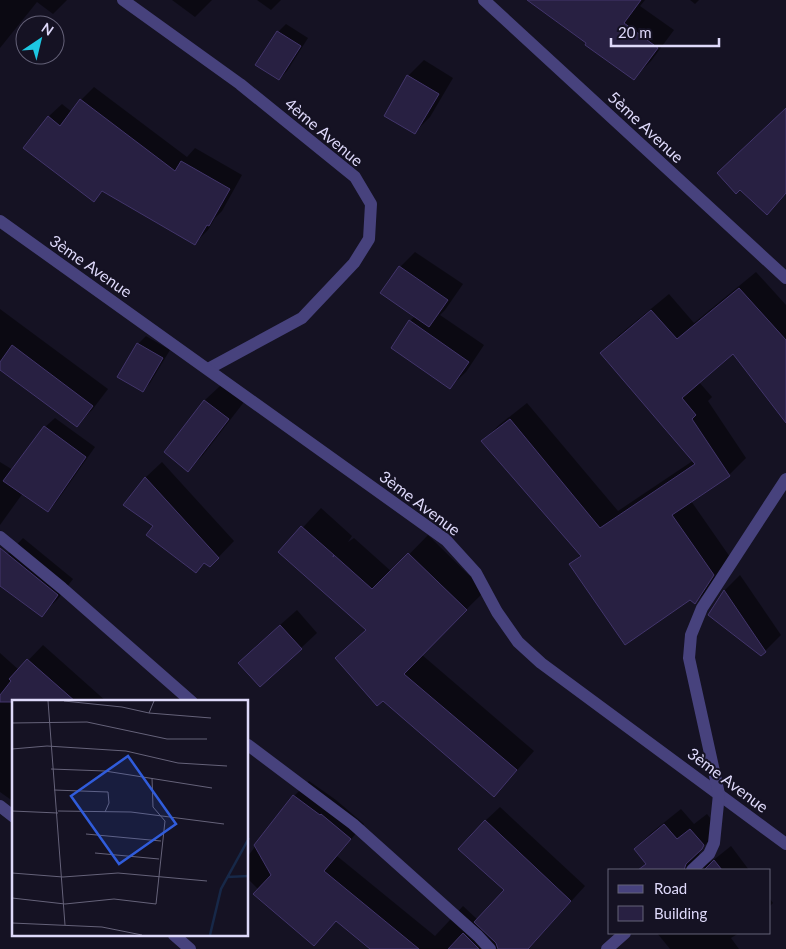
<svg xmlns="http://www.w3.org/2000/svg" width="786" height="949" viewBox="0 0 786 949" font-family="Lato,sans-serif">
<rect width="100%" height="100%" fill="#151223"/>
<!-- shadow -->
<g fill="#0007">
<polygon points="0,0 67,0 53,14 37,2 0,48"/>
<polygon points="172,0 212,0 195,17"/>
<polygon points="257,0 281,0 271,10"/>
<polygon points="529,0 645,0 640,6 674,30 651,61 634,78 588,43"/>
<polygon points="690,0 699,0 695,4"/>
<polygon points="286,24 308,38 287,71 279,79 278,32"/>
<polygon points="424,60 453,78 430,117 415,132 408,76"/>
<polygon points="94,87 187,157 195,148 242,175 222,211 215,218 208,230 195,243 104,190 94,200 48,117 62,104 72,112 81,100"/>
<polygon points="415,252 463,284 445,310 440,315 484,345 466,372 450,387 410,321 415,316 400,267"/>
<polygon points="756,272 786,305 786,419 733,352 699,382 712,397 708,401 746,458 729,475 691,501 730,557 712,586 695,603 690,599 571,565 581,554 482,442 499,425 527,403 618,511 694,460 601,353 618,336 669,294 694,323"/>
<polygon points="0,309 108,389 92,410 76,426 0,369"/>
<polygon points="146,336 170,350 150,383 143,391 138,344"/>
<polygon points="221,385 244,402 203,455 188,471 166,451 205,400"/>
<polygon points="55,418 95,447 57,501 48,511 23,493 0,525 0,462 13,470 45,427"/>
<polygon points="162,462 234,541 210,566 206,562 196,572 154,526 125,505 146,477"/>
<polygon points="321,508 352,536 348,542 354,538 392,572 428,535 485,591 421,654 534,751 512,776 494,795 336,658 367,629 280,552"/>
<polygon points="23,538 73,579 57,600 41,615 0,585 0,565 8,554"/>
<polygon points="740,575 781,635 761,655 710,614 724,591"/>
<polygon points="297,610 317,633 301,648 255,647"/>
<polygon points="43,645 107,702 14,702 14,802 0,792 0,653 19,670"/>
<polygon points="309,781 336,800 364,824 337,856 435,936 463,906 478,920 506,890 485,821 500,807 585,886 528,949 372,949 336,920 259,890 248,879 248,856 294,796"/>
<polygon points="681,809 694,824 707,814 719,829 718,832 700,850 699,855 706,863 711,862 731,846 749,870 653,870 635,849 651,833"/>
<polygon points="770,899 773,903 770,906"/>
<polygon points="657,933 739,933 731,938 739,949 670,949"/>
</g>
<!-- building -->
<g fill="#282042" stroke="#42356b">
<polygon points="527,0 641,0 624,23 658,48 634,80 585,45 586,43"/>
<polygon points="277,31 301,46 279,80 255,65"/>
<polygon points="407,75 439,94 415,134 384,116"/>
<polygon points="80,99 175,171 181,161 230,189 209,226 207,225 195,245 102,191 94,202 23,148 48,116 60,126"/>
<polygon points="786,108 786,193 767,215 740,190 736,194 717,173"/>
<polygon points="399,266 448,300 429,327 380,293"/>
<polygon points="739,288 786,340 786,423 733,354 682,398 696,415 692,419 730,476 672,515 714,575 695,604 690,600 625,645 569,564 581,556 481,441 510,419 600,528 695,464 600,353 651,310 677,339"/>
<polygon points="409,320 469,362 450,389 391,348"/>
<polygon points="137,343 163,358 143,392 117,377"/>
<polygon points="12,345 93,406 77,427 0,370 0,362"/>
<polygon points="204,400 229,419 188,472 164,452"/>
<polygon points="44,426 86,457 48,512 3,481"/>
<polygon points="145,477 219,558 210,567 204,563 196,573 146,535 153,526 123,505"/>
<polygon points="301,526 334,555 333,557 334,555 372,589 408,553 467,610 404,674 517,770 494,797 383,701 377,706 335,658 366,630 278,552"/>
<polygon points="0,548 58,595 42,617 0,586"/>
<polygon points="724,590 766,652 761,656 708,615"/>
<polygon points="280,625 302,649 260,687 238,663"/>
<polygon points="27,659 76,702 0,702 0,695 11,681 9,679"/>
<polygon points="293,795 320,815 321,814 351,839 324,871 419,949 370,949 336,921 314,946 253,894 271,875 254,845"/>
<polygon points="485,820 571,901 528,949 498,949 496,943 474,922 504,890 458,849"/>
<polygon points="664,824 677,839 690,829 704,845 702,849 686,864 684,870 638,870 646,864 634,849"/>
<polygon points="714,860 722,870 704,870"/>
<polygon points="463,933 479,949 448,949"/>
</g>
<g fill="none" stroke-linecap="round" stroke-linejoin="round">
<!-- minor -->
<g stroke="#47427d" stroke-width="12">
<polyline points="123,0 240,84 355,177 371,204 369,239 354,263 302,318 208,369"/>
<polyline points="484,0 786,278"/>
<polyline points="0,221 446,540 476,573 497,612 518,642 541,663 786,844"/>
<polyline points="0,537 62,588 192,702"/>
<polyline points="248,745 353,824 478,936 490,949"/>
<polyline points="0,806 14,817"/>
<polyline points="692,870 709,854 714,843 719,794 689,658 691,635 702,608 786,479"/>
<polyline points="174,935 190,949"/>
<polyline points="607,949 625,933"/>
</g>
</g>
<g text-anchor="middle" stroke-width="4" stroke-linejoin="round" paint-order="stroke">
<!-- street labels -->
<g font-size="16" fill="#ded9fa" stroke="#151223">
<text transform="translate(646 127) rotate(43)" y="6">5ème Avenue</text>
<text transform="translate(324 132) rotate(40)" y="6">4ème Avenue</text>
<text transform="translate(91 266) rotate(35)" y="6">3ème Avenue</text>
<text transform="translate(420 503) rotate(37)" y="6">3ème Avenue</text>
<text transform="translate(728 780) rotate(37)" y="6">3ème Avenue</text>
</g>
</g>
<!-- overview -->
<g transform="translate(12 700)">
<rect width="236" height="236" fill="#151223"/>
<path fill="none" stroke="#172848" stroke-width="2.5" d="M 215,177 L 237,176M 198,235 L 209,189 L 237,138"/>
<path fill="none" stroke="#656279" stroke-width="1" d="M 36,1 L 53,225M 52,1 L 110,7 L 137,13 L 142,1M 137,13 L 199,18M 0,23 L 75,22 L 155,39 L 195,39M 0,49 L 35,46 L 114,51 L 166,63 L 215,66M 39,69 L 93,71 L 200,88M 42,90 L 96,92 L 97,103 L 93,112M 0,111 L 46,113M 46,111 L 119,112 L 212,124M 74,134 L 149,141M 83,153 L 147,159M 0,173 L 51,177 L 106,173 L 195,181M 0,198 L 53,204 L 102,199 L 144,204 L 153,121 L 141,107 L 140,78M 0,223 L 90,227 L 130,235"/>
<path fill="#305cdb" fill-opacity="0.15" stroke="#305cdb" stroke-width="2.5" d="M 116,56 L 164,124 L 107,164 L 59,96 Z"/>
<rect width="236" height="236" fill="none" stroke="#ded9fa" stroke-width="2.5"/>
</g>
<!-- legend -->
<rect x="608" y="869" width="162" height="65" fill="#151223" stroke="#656279"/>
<rect x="618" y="885" width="25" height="8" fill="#47427d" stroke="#656279"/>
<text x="654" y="894" font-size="15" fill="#ded9fa">Road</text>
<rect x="618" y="906" width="25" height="15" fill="#282042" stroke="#656279"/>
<text x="654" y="919" font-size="15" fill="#ded9fa">Building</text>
<!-- north arrow -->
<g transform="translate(40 40) rotate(35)"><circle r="24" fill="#151223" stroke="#656279"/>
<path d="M0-4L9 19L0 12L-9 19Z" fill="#1dc7e2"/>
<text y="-8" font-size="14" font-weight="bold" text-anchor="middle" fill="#ded9fa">N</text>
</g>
<!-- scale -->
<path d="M611 38v8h108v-8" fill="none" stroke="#ded9fa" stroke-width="2.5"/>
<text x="618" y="38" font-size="15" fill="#ded9fa" stroke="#151223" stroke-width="4" paint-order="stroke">20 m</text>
</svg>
